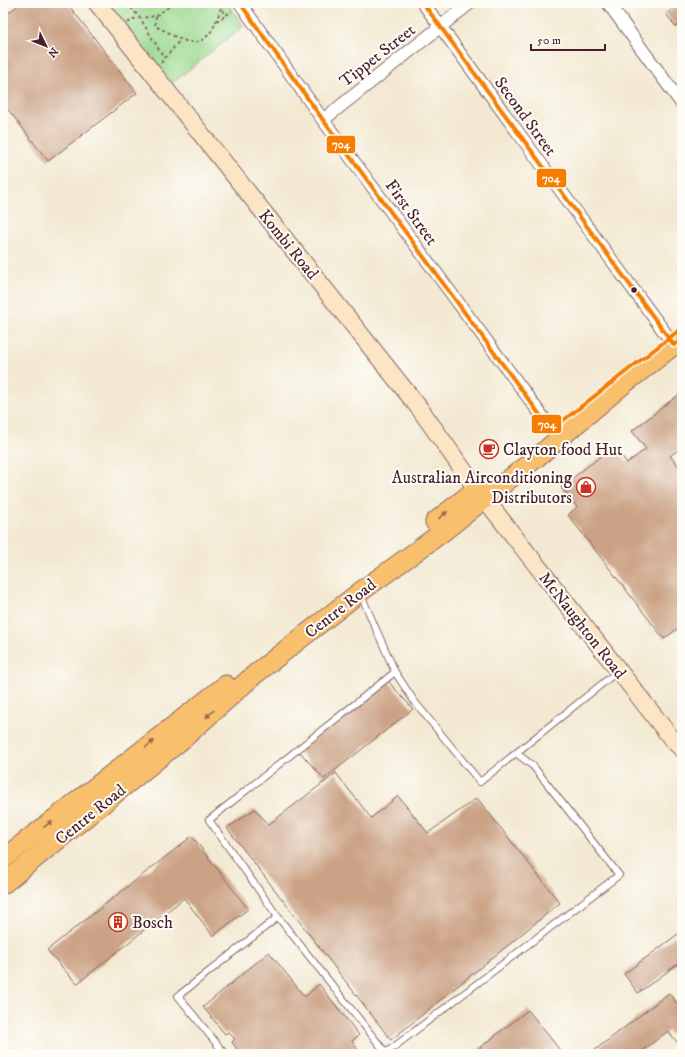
<svg xmlns="http://www.w3.org/2000/svg" width="685" height="1057" viewBox="0 0 685 1057" font-family="'IM FELL DW Pica',serif">
<rect width="100%" height="100%" fill="#fdfcf7"/>
<filter id="ink" filterUnits="userSpaceOnUse"><feTurbulence type="fractalNoise" baseFrequency=".025" numOctaves="2"/><feDisplacementMap in="SourceGraphic" scale="8" xChannelSelector="R" yChannelSelector="G"/><feConvolveMatrix kernelMatrix="1 2 1 2 8 2 1 2 1" color-interpolation-filters="sRGB"/></filter>
<filter id="wash" filterUnits="userSpaceOnUse"><feTurbulence type="fractalNoise" baseFrequency=".012" numOctaves="4" result="noise"/><feDisplacementMap in="SourceGraphic" scale="16" xChannelSelector="R" yChannelSelector="G"/><feGaussianBlur stdDeviation="0.9" result="paint"/><feColorMatrix in="noise" values="0 0 0 0 0 0 0 0 0 0 0 0 0 0 0 0 0 1.4 0 .05"/><feComposite in="paint" operator="in"/></filter>
<g filter="url(#wash)">
<rect width="100%" height="100%" fill="#f3e9d2"/>
<!-- green -->
<polygon fill="#9ad98e" stroke="#727c5c" points="108,3 227,3 244,26 172,83"/>
<g id="blocks">
<!-- building -->
<g fill="#cba285">
<polygon points="21,3 67,3 137,93 48,161 3,103 3,17"/>
<polygon points="682,3 682,22 676,27 666,14"/>
<polygon points="682,392 682,447 670,456 682,470 682,625 664,639 568,515 577,507 561,487 614,446 627,463 646,449 632,431"/>
<polygon points="387,680 413,709 324,779 298,750"/>
<polygon points="336,773 371,818 398,796 428,833 477,798 560,903 391,1040 227,828 255,809 268,825"/>
<polygon points="192,836 248,909 213,936 184,898 77,984 47,950"/>
<polygon points="682,931 682,961 638,993 624,974"/>
<polygon points="269,952 305,997 319,984 359,1035 352,1041 358,1050 352,1054 240,1054 232,1042 235,1039 228,1032 225,1034 203,1007"/>
<polygon points="669,993 682,1010 682,1048 668,1031 638,1054 590,1054"/>
<polygon points="528,1010 563,1054 472,1054"/>
</g>
</g>
</g>
<g filter="url(#ink)">
<use href="#blocks" fill-opacity="0" stroke="#856665" stroke-width="1"/>
<g fill="none" stroke-linecap="round" stroke-linejoin="round">
<!-- service casing -->
<g stroke="#856665" stroke-width="8">
<g id="service">
<polyline points="361,595 395,672 414,701 480,782 618,671"/>
<polyline points="395,672 209,820 278,917 386,1053 619,875 533,766 516,753"/>
<polyline points="225,1054 178,996 278,917"/>
</g>
</g>
<!-- minor casing -->
<g stroke="#856665" stroke-width="14">
<g id="minor">
<polyline points="240,3 323,120 559,439"/>
<polyline points="423,3 674,345"/>
<polyline points="608,3 682,104"/>
<polyline points="323,120 470,3"/>
</g>
</g>
<!-- secondary casing -->
<g stroke="#856665" stroke-width="19">
<polyline id="secondary" points="97,3 420,409 471,481 672,739 682,749"/>
</g>
<!-- primary casing -->
<g stroke="#856665" stroke-width="21">
<g id="primary">
<polyline points="435,522 479,487"/>
<polyline points="3,859 226,685"/>
<polyline points="3,884 185,737 254,675 360,592 440,534 541,454 620,387 682,339"/>
</g>
</g>
<!-- path -->
<g stroke="#856665" stroke-width="2" stroke-dasharray="3 3" stroke-linecap="butt">
<polyline points="127,3 140,18 160,51 166,57"/>
<polyline points="222,4 225,16"/>
<path d="M 156,16 L 155,26 C 160,29 165,30 169,33 C 202,54 213,36 222,4"/>
<polyline points="216,20 219,20 232,11"/>
<polyline points="128,23 133,19 156,16 174,3"/>
<polyline points="161,63 180,40"/>
</g>
<!-- service -->
<use href="#service" stroke="#fff" stroke-width="6"/>
<!-- minor -->
<use href="#minor" stroke="#fff" stroke-width="12"/>
<!-- secondary -->
<use href="#secondary" stroke="#fce5c4" stroke-width="17"/>
<!-- primary -->
<use href="#primary" stroke="#f8bf6c" stroke-width="19"/>
<!-- bus-1 casing -->
<g stroke="#fdfcf7" stroke-width="7">
<g id="bus-1">
<polyline points="240,3 323,120 551,430 682,328"/>
<polyline points="423,3 674,345 682,339"/>
</g>
</g>
<!-- bus-1 -->
<use href="#bus-1" stroke="#f67d02" stroke-width="4"/>
</g>
<!-- one-way arrows -->
<defs><path id="oneway-solid" d="M-6-.8H1V-3.2L6.5 0L1 3.2V.8H-6Z"/></defs>
<g fill="#986748">
<use href="#oneway-solid" transform="translate(443 515) rotate(-39)"/>
<use href="#oneway-solid" transform="translate(210 714) rotate(138)"/>
<use href="#oneway-solid" transform="translate(150 744) rotate(-38)"/>
<use href="#oneway-solid" transform="translate(48 824) rotate(-38)"/>
</g>
</g>
<!-- icons -->
<defs>
<g id="cafe-ring" transform="scale(1)"><circle r="9.5" fill="#fdfcf7" stroke="#c8321e" stroke-width="1.5"/><path d="M-5.5-4.5H6V0H3Q3 3.5 0 3.5H-2.5Q-5.5 3.5-5.5 0ZM3-3.2v2h1.7v-2ZM-6 4.5H4V6H-6Z" fill="#c8321e"/></g>
<g id="shop-ring" transform="scale(1)"><circle r="9.5" fill="#fdfcf7" stroke="#c8321e" stroke-width="1.5"/><path d="M-5-2.5h2.3a2.7 3.5 0 0 1 5.4 0H5L5.5 6h-11ZM-1.5-2.5h3a1.5 2.3 0 0 0-3 0Z" fill="#c8321e"/></g>
<g id="building-ring" transform="scale(1)"><circle r="9.5" fill="#fdfcf7" stroke="#c8321e" stroke-width="1.5"/><path d="M-4-6H4V6H1V3H-1V6H-4ZM-2.5-4.3h1.7v1.8h-1.7ZM.8-4.3h1.7v1.8H.8ZM-2.5-1h1.7V.8h-1.7ZM.8-1h1.7V.8H.8Z" fill="#c8321e"/></g>
</defs>
<g fill-rule="evenodd">
<use href="#cafe-ring" x="489" y="449"/>
<use href="#shop-ring" x="586" y="487"/>
<use href="#building-ring" x="118" y="922"/>
</g>
<!-- markers -->
<circle fill="#4a1f2b" stroke="#fdfcf7" stroke-width="1.5" cx="634" cy="290" r="3.5"/>
<g text-anchor="middle" stroke-width="4" stroke-linejoin="round" paint-order="stroke">
<!-- street labels -->
<g font-size="17" fill="#4a1f2b" stroke="#fdfcf7">
<text transform="translate(377 55) rotate(-38)" y="6">Tippet Street</text>
<text transform="translate(526 116) rotate(54)" y="6">Second Street</text>
<text transform="translate(412 212) rotate(54)" y="6">First Street</text>
<text transform="translate(289 244) rotate(51)" y="6">Kombi Road</text>
<text transform="translate(340 608) rotate(-38)" y="6">Centre Road</text>
<text transform="translate(583 625) rotate(52)" y="6">McNaughton Road</text>
<text transform="translate(90 814) rotate(-39)" y="6">Centre Road</text>
</g>
<!-- poi labels -->
<g font-size="17" fill="#4a1f2b" stroke="#fdfcf7" text-anchor="start">
<text x="503" y="455">Clayton food Hut</text>
<text x="572" y="483" text-anchor="end">Australian Airconditioning<tspan x="572" dy="20">Distributors</tspan></text>
<text x="132" y="928">Bosch</text>
</g>
</g>
<g stroke="#fdfcf7" stroke-width="1.5">
<rect x="326" y="135" width="30" height="19" rx="4" fill="#f67d02"/>
<rect x="536" y="168" width="31" height="20" rx="4" fill="#f67d02"/>
<rect x="531" y="414" width="31" height="20" rx="4" fill="#f67d02"/>
</g>
<g font-size="11" text-anchor="middle" font-weight="bold" fill="#fff">
<text x="341" y="148">704</text>
<text x="551" y="182">704</text>
<text x="547" y="428">704</text>
</g>
<!-- margin -->
<rect width="685" height="1057" fill="none" stroke="#fdfcf7" stroke-width="16"/>
<!-- north arrow -->
<g transform="translate(46 46) rotate(133)" stroke="#fdfcf7" stroke-width="3" paint-order="stroke">
<path d="M0-3L7 15L0 10L-7 15Z" fill="#4a1f2b"/>
<text y="-6" font-size="11" font-weight="bold" text-anchor="middle" fill="#4a1f2b">N</text>
</g>
<!-- scale -->
<path d="M531 44v6h74v-6" fill="none" stroke="#4a1f2b" stroke-width="2"/>
<text x="537" y="44" font-size="12" fill="#4a1f2b" stroke="#fdfcf7" stroke-width="3" paint-order="stroke">50 m</text>
</svg>
